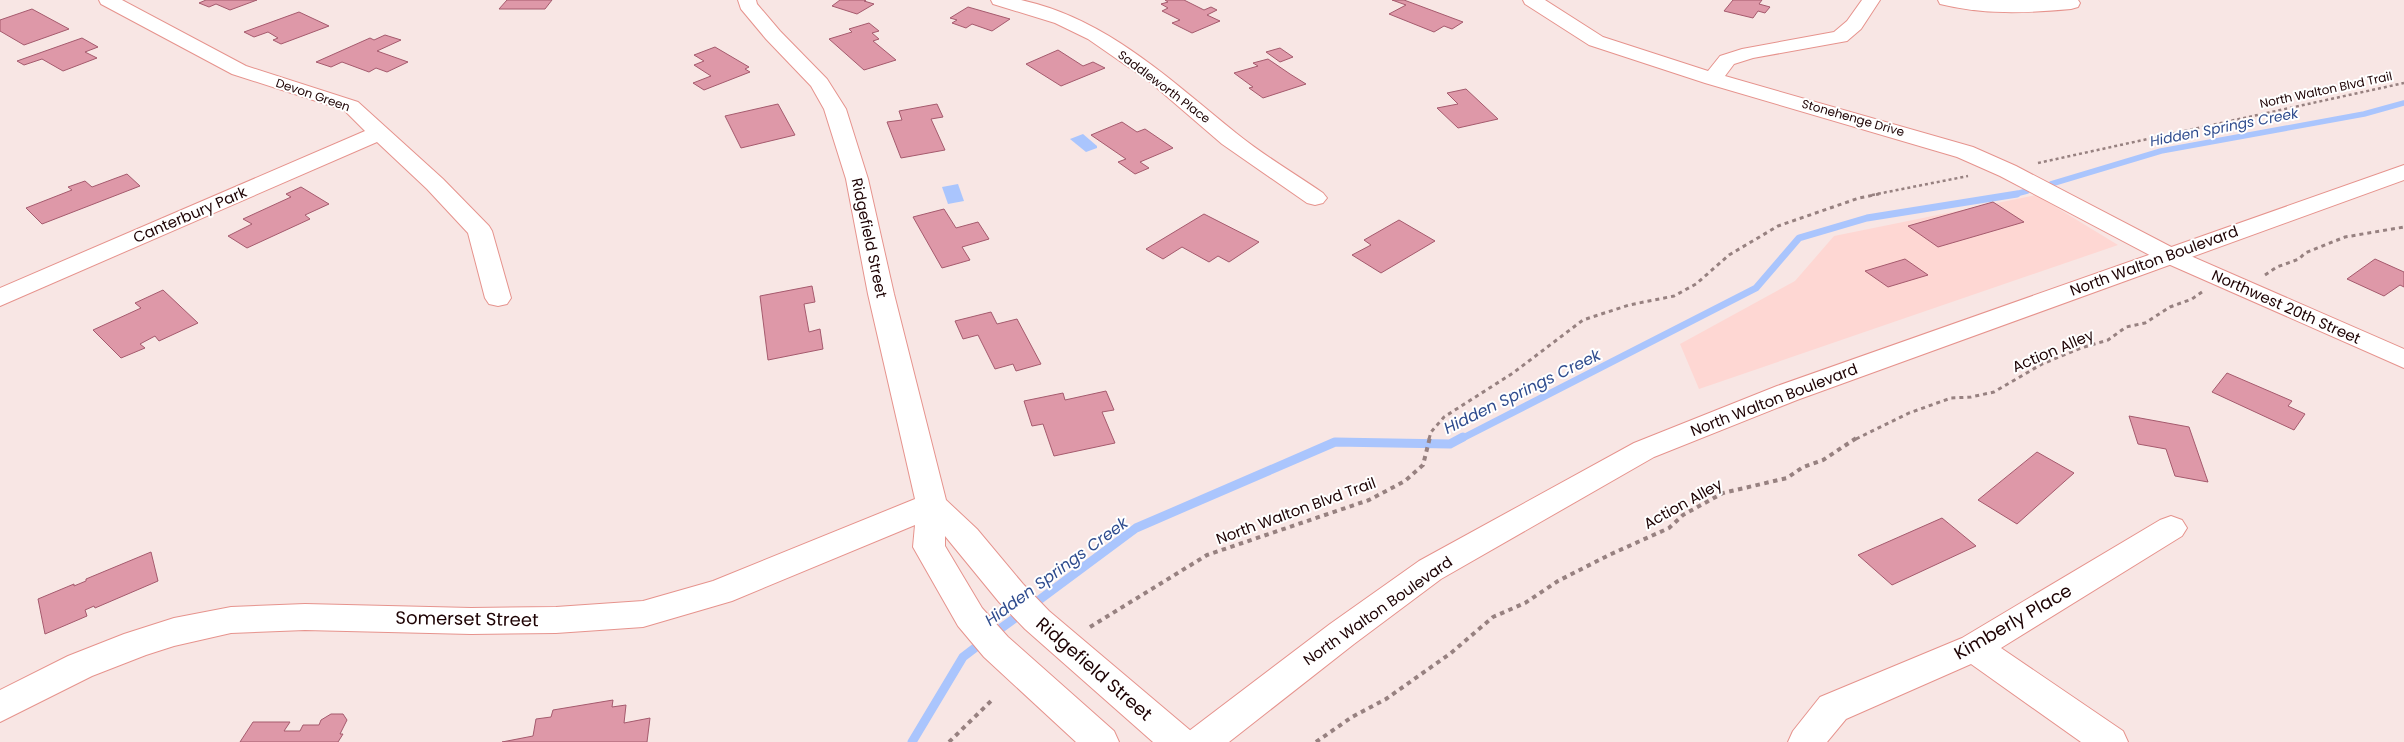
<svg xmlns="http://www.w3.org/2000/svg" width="2404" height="742" viewBox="0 0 2404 742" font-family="Poppins,sans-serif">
<rect width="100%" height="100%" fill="#f8e6e4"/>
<!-- built -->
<polygon fill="#fed7d3" points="2036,195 2118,245 1699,389 1680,344 1795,281 1834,236"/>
<!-- water -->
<g fill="#aac5fd">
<polygon points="1083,134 1097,146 1097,148 1086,152 1070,139"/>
<polygon points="958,184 964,201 948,204 942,187"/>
</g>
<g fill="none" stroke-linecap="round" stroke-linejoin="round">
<!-- stream-far2 -->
<g stroke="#aac5fd" stroke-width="5.5">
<polyline points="2051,184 2161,151 2364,114 2404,103"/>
<polyline points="2012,195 2027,191"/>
</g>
<!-- stream-far1 -->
<polyline stroke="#aac5fd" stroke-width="7" points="1461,439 1756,288 1799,238 1867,218 2017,194"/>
<!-- stream -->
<g stroke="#aac5fd" stroke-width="9">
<polyline points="1031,606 1136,528 1335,442 1450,444 1463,437"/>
<polyline points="993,634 1022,613"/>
<polyline points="912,742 963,657 984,641"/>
</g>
</g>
<!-- building -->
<g fill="#de98a8" stroke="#a55a6d">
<polygon points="206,0 257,0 230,10 216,4 209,7 199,3"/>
<polygon points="507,0 552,0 545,9 499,9"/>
<polygon points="840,0 866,0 864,1 874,4 857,14 832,6"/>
<polygon points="1165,0 1184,0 1204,10 1211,7 1217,10 1207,15 1220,21 1192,33 1172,23 1180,20 1162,11 1168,8 1161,4 1168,2"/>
<polygon points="1392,0 1404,0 1463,22 1452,29 1444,26 1434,32 1389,14 1406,5"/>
<polygon points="1733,0 1762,0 1759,4 1770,7 1765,13 1758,11 1753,18 1724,11"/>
<polygon points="968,7 1010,19 992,31 972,24 966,28 952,23 957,20 950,18"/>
<polygon points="32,9 69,29 24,45 0,31 0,20"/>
<polygon points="299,12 329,26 281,44 273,40 278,38 268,32 254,37 244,32"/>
<polygon points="869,23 879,31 872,33 879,39 873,41 896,60 864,70 829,39 852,32 849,29"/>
<polygon points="385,35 401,40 377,51 408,62 387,72 376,68 369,72 342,62 331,67 316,62 370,38 374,40"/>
<polygon points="82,38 98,47 85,52 97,58 63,71 42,59 24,65 17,61"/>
<polygon points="715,47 749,67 745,69 750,72 704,90 693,83 711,76 694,65 704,61 694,55"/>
<polygon points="1280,48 1293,57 1280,62 1266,52"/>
<polygon points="1058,50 1083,66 1093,62 1105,68 1061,86 1026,64"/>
<polygon points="1268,59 1290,74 1306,84 1263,98 1249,88 1253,87 1234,73 1258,66 1253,63"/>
<polygon points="1466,89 1498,119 1458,128 1437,108 1458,104 1447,93"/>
<polygon points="778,104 795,135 741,148 725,116"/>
<polygon points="937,104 943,117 931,119 945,150 901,158 887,122 902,120 899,111"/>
<polygon points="1122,122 1137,132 1145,129 1173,148 1140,162 1149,168 1135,174 1118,162 1126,159 1091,135"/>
<polygon points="127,174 140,186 42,224 26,208 72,190 68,187 85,181 92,187"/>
<polygon points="301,187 329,204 305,215 310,219 247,248 228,236 252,224 243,219 291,197 286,194"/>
<polygon points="1993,202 2024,222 1938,247 1908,226"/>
<polygon points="944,209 956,228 978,222 989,239 962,247 970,260 942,268 913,217"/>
<polygon points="1204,214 1259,242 1229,262 1218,256 1209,262 1182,247 1163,259 1146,249"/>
<polygon points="1399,220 1435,241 1381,273 1352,255 1371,245 1364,240"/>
<polygon points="1905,259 1928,275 1888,287 1865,271"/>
<polygon points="2375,259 2404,272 2404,287 2400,285 2384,296 2347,279"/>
<polygon points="812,286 815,302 804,304 809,332 820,329 823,349 768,360 760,296"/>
<polygon points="163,290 198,323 159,341 155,336 140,344 145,348 121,358 93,330 141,308 135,303"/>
<polygon points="991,312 997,324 1017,319 1041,364 1016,371 1013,364 995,369 978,335 963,339 955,321"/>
<polygon points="2227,373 2292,401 2288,406 2305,414 2294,430 2212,392"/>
<polygon points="1106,391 1114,410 1102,412 1115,443 1054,456 1043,424 1032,426 1024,401 1063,393 1065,400"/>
<polygon points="2129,416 2189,427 2208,482 2175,476 2166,449 2138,444"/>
<polygon points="2037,452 2074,473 2017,524 1978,500"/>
<polygon points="1942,518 1976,546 1892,585 1858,555"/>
<polygon points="151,552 158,581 95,608 94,606 85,610 87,616 45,634 38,599 74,584 74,586 86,581 86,579"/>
<polygon points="613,700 612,707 626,705 624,723 650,718 647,742 502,742 533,736 536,719 551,717 553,710"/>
<polygon points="331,714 343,714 347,720 340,734 343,734 338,742 240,742 253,722 290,722 284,731 300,731 303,725 319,725 321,720"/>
</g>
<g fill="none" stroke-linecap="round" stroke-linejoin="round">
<!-- minor casing -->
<g stroke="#e6938d" stroke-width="2">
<g id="minor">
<polygon points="99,0 122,0 246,66 358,102 443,179 489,226 492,231 511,298 507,304 498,306 489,304 485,298 468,233 427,189 377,142 0,306 0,288 365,131 344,110 232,74 101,4"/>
<polygon points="738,0 756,0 757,4 780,31 827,79 846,109 868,179 894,294 946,500 977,529 1023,584 1049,611 1191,731 1196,742 1153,742 1025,629 999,602 945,536 945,546 982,608 1008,637 1114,731 1119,742 1076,742 984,657 958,626 913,547 915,525 732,601 643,627 556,633 471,634 305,630 231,633 174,646 146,655 92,676 0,722 0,690 68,656 124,634 174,618 231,607 305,604 471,608 556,607 643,601 713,581 915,499 868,294 846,179 824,109 811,86 766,39 741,9"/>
<path d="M 991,0 C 1000,0 1012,0 1021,0 C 1106,18 1170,80 1236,133 C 1263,155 1294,173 1323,193 L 1327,198 L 1323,203 L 1315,205 L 1307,203 L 1222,144 L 1150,82 L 1088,39 L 1055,23 L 993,4 Z"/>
<polygon points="1523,0 1545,0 1603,37 1708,71 1720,56 1742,49 1834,32 1847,21 1862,0 1880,0 1861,29 1847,41 1753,58 1734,64 1725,76 1973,147 2016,166 2177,250 2404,349 2404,368 2159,260 2000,176 1957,157 1705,83 1589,45 1525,4"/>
<path d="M 1938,0 L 2078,0 L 2080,3 L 2078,7 L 2071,9 C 2027,13 1984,15 1940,4 Z"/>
<polygon points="2171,516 2182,520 2187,528 2182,536 2001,648 2123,731 2128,742 2081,742 1971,664 1846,719 1827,742 1788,742 1793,731 1820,697 1962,638 2160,520"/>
</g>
</g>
<!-- major casing -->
<g stroke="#e6938d" stroke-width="2">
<polygon id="major" points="2404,165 2404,180 1797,400 1654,457 1441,579 1354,644 1229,742 1184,742 1189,731 1330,624 1419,561 1634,443 1777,386"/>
</g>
<!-- path-far2 -->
<g stroke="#978180" stroke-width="2.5" stroke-dasharray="3 3" stroke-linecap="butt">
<polyline points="2038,163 2404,83"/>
<polyline points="1872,195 1968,176"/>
</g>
<!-- path-far1 -->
<g stroke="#978180" stroke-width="3" stroke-dasharray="4 4" stroke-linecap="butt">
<polyline points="2265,275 2277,267 2299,259 2305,253 2345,237 2404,227"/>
<polyline points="1429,439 1431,432 1444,417 1513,373 1583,320 1629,305 1674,296 1696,284 1729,255 1778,226 1859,198 1879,194"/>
<polyline points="1856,439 1909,413 1951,398 1971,397 1994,392 2042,364 2081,348 2108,340 2126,327 2145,323 2170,307 2192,299 2202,292"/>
</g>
<!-- path -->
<g stroke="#978180" stroke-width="4" stroke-dasharray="4.5 4.5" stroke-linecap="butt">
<polyline points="1090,627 1207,555 1369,500 1405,481 1423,465 1430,437"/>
<polyline points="949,742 991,701"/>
<polyline points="1316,742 1352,717 1386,699 1451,653 1493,617 1525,603 1558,581 1609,555 1669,528 1683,515 1723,493 1787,478 1803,467 1823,460 1858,437"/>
</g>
<!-- minor -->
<use href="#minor" fill="#fff" fill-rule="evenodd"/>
<!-- major -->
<use href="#major" fill="#fff" fill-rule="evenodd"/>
</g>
<g text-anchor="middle" stroke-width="4" stroke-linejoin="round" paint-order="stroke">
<!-- far-street labels -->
<g font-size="12" fill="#1d0203" stroke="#fff">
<text transform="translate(1164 87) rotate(37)" y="4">Saddleworth Place</text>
<text transform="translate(2326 90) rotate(-12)" y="4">North Walton Blvd Trail</text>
<text transform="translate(313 95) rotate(19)" y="4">Devon Green</text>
<text transform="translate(1853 118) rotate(16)" y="4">Stonehenge Drive</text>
</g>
<!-- far-water labels -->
<g font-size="14" font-style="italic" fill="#2f4c8e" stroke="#fff">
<text transform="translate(2224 127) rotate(-11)" y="5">Hidden Springs Creek</text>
</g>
<!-- street labels -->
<g font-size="15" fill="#1d0203" stroke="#fff">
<text transform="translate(190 215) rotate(-23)" y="5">Canterbury Park</text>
<text transform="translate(869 238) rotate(78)" y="5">Ridgefield Street</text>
<text transform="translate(2154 261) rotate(-20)" y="5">North Walton Boulevard</text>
<text transform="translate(2286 307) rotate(24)" y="5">Northwest 20th Street</text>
<text transform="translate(2053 351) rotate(-23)" y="5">Action Alley</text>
<text transform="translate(1774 400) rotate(-21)" y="5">North Walton Boulevard</text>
<text transform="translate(1683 504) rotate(-29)" y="5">Action Alley</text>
<text transform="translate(1296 511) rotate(-20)" y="5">North Walton Blvd Trail</text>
<text transform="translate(1378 611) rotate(-35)" y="5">North Walton Boulevard</text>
</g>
<!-- water labels -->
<g font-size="16" font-style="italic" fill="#2f4c8e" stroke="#fff">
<text transform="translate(1522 391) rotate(-26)" y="6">Hidden Springs Creek</text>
<text transform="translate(1056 571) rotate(-36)" y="6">Hidden Springs Creek</text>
</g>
<!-- near-street labels -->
<g font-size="18" fill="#1d0203" stroke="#fff">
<text transform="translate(467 619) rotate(1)" y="6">Somerset Street</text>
<text transform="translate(2013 622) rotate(-30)" y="6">Kimberly Place</text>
<text transform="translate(1094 669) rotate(41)" y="6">Ridgefield Street</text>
</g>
</g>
</svg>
